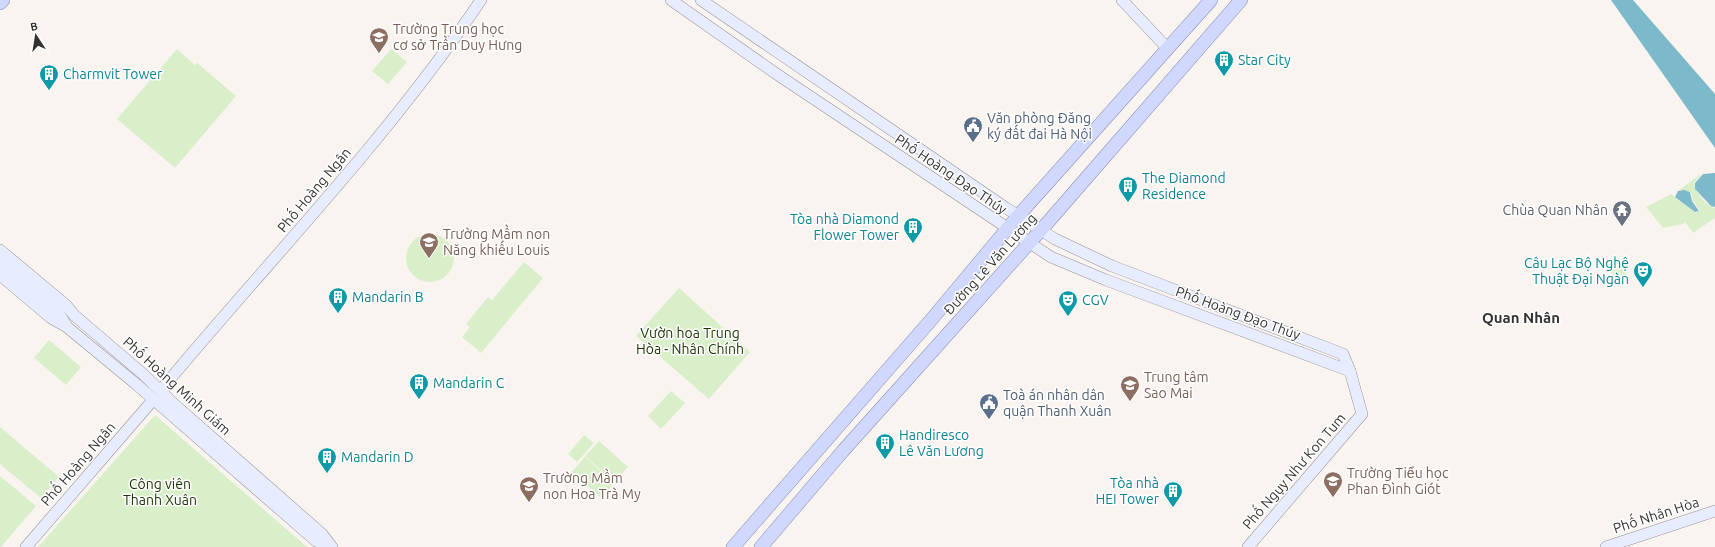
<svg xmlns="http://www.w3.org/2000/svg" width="1715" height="547" viewBox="0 0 1715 547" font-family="Ubuntu,sans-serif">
<rect width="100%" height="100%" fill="#faf4f1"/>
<!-- green -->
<g fill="#d9efca">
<polygon points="177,49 195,65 197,63 236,96 175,168 117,119"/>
<polygon points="391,49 407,62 388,84 372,71"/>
<path d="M 1702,173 L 1694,183 C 1695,192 1706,205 1715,208 L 1715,218 L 1693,233 L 1685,222 L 1683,224 L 1663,228 L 1646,207 L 1671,194 L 1696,213 L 1691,217 L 1700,210 L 1693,201 L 1691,192 L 1679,190 Z"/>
<circle cx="430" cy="258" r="24"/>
<polygon points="1613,258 1631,279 1620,285 1604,263"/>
<polygon points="524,262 543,278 481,353 462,337 470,327 466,324 488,297 492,300"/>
<polygon points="679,288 750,352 709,399 636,336"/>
<polygon points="49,340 81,367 66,385 34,358"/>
<polygon points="671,391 685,403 661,429 648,416"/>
<polygon points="155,415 307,547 38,547"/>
<polygon points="0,427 59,477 41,498 0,464"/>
<polygon points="584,435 594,443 577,462 568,454"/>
<polygon points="599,441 628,467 614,482 585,456"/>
<polygon points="585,457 614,483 601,498 572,472"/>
<polygon points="0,476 36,506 1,547 0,547"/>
</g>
<!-- water -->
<g fill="#7cb9ca">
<polygon points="1611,0 1633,0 1715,94 1715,148"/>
<polygon points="1715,173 1715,207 1711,206 1695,189 1695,183 1703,174"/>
<polygon points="1684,190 1690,192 1692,201 1699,211 1695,212 1675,197 1678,191"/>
</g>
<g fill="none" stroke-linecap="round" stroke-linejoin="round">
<!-- secondary casing -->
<g stroke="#97928f" stroke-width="12">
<g id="secondary">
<polyline points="671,0 778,75 1051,257 1106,280 1350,371"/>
<polyline points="701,0 1006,208 1055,239 1112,266 1343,354 1350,371 1362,414 1248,547"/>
<polyline points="1122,0 1168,49"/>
<polyline points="0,250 66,305 74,315 143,374 175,405 322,534 332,547"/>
<polyline points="0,262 58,312 66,325"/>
<polyline points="0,275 51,318 67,327 136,384 316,541 330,547"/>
<path d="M 161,390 C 268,261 387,140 481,0"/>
<polyline points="26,547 153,400"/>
<polyline points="1606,547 1715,511"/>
</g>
</g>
<!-- primary casing -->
<g stroke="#868db6" stroke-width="14">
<g id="primary">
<polyline points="0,3 3,0"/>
<polyline points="733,547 931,320 1018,216 1211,0"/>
<polyline points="761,547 842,452 1049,221 1241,0"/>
</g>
</g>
<!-- secondary -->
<use href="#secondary" stroke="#e8ecff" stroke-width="11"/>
<!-- primary -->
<use href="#primary" stroke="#d1d8fe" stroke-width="13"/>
</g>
<!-- icons -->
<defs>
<g id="school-pin" transform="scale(1)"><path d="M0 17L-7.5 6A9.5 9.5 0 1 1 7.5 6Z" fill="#8d6e63" stroke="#fff"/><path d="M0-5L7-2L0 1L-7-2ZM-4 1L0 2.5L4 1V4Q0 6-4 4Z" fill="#fff"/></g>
<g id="building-pin" transform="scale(1)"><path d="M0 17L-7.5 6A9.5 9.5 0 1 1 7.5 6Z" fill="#0f9aa8" stroke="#fff"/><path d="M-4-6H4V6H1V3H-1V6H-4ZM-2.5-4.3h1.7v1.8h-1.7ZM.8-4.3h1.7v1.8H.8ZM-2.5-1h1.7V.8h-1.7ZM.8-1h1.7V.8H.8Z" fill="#fff"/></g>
<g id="civic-pin" transform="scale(1)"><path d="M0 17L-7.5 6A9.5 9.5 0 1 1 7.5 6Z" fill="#5c6f8a" stroke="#fff"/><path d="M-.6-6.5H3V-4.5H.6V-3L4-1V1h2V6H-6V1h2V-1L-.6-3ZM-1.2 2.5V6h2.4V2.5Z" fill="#fff"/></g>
<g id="temple-pin" transform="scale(1)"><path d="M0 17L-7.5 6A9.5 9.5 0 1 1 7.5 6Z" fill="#6b7280" stroke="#fff"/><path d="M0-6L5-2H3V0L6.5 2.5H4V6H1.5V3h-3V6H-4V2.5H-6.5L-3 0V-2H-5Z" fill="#fff"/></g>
<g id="theatre-pin" transform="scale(1)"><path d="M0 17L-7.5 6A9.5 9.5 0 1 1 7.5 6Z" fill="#0f9aa8" stroke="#fff"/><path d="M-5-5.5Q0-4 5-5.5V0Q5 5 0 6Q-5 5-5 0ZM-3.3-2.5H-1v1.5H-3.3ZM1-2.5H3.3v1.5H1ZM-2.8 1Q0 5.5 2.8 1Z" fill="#fff"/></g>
</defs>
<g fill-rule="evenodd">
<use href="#school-pin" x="379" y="37"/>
<use href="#building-pin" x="1224" y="60"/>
<use href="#building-pin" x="49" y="74"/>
<use href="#civic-pin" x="973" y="126"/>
<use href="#building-pin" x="1128" y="186"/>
<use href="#temple-pin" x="1622" y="210"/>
<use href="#building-pin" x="913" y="227"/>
<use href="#school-pin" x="429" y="242"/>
<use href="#theatre-pin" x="1643" y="271"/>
<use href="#building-pin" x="338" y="297"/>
<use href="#theatre-pin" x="1068" y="300"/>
<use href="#building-pin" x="419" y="383"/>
<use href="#school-pin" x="1130" y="385"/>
<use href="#civic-pin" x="989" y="403"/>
<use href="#building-pin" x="885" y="443"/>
<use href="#building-pin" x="327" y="457"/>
<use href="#school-pin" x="1333" y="481"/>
<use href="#school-pin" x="529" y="486"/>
<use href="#building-pin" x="1173" y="491"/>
</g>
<g text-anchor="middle" stroke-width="3" stroke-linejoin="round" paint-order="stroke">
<!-- education labels -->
<g font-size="14" fill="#785e54" stroke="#fff" text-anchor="start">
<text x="393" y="34">Trường Trung học<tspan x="393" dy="16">cơ sở Trần Duy Hưng</tspan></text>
<text x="443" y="239">Trường Mầm non<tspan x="443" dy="16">Năng khiếu Louis</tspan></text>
<text x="1144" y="382">Trung tâm<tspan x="1144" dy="16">Sao Mai</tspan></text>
<text x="1347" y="478">Trường Tiểu học<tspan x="1347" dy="16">Phan Đình Giót</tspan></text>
<text x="543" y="483">Trường Mầm<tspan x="543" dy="16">non Hoa Trà My</tspan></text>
</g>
<!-- culture labels -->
<g font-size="14" fill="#0d838f" stroke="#fff" text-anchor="start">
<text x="1238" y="65">Star City</text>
<text x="63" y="79">Charmvit Tower</text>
<text x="1142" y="183">The Diamond<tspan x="1142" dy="16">Residence</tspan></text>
<text x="899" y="224" text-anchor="end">Tòa nhà Diamond<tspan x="899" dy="16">Flower Tower</tspan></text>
<text x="1629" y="268" text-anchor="end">Câu Lạc Bộ Nghệ<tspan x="1629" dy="16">Thuật Đại Ngàn</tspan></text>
<text x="352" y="302">Mandarin B</text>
<text x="1082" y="305">CGV</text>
<text x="433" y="388">Mandarin C</text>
<text x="899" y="440">Handiresco<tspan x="899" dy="16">Lê Văn Lương</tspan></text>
<text x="341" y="462">Mandarin D</text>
<text x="1159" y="488" text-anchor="end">Tòa nhà<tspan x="1159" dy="16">HEI Tower</tspan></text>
</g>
<!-- service labels -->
<g font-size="14" fill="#4e5e75" stroke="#fff" text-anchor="start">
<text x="987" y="123">Văn phòng Đăng<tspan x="987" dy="16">ký đất đai Hà Nội</tspan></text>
<text x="1003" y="400">Toà án nhân dân<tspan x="1003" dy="16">quận Thanh Xuân</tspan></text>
</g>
<!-- street labels -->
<g font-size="14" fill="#343231" stroke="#fff">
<text transform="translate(951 174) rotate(34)" y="5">Phố Hoàng Đạo Thúy</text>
<text transform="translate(314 190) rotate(-50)" y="5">Phố Hoàng Ngân</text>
<text transform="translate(990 264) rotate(-48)" y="5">Đường Lê Văn Lương</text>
<text transform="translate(1238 313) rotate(20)" y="5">Phố Hoàng Đạo Thúy</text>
<text transform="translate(177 386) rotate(42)" y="5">Phố Hoàng Minh Giám</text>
<text transform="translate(78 464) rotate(-49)" y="5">Phố Hoàng Ngân</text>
<text transform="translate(1294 471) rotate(-49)" y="5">Phố Ngụy Như Kon Tum</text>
<text transform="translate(1656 515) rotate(-18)" y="5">Phố Nhân Hòa</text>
</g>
<!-- worship labels -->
<g font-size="14" fill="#5b616d" stroke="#fff" text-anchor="end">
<text x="1608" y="215">Chùa Quan Nhân</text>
</g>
<!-- park labels -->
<g font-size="14" fill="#1b3201" stroke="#fff">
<text x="690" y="338">Vườn hoa Trung<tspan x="690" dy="16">Hòa - Nhân Chính</tspan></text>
<text x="160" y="489">Công viên<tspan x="160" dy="16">Thanh Xuân</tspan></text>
</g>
<!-- neighbourhood labels -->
<g font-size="15" font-weight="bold" fill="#343231" stroke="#fff">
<text x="1521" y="323">Quan Nhân</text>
</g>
</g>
<!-- north arrow -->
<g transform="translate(36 36) rotate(348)" stroke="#ffffff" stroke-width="3" paint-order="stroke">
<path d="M0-3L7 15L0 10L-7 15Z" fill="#343231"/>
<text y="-6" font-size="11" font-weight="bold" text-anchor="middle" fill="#343231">B</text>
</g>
</svg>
